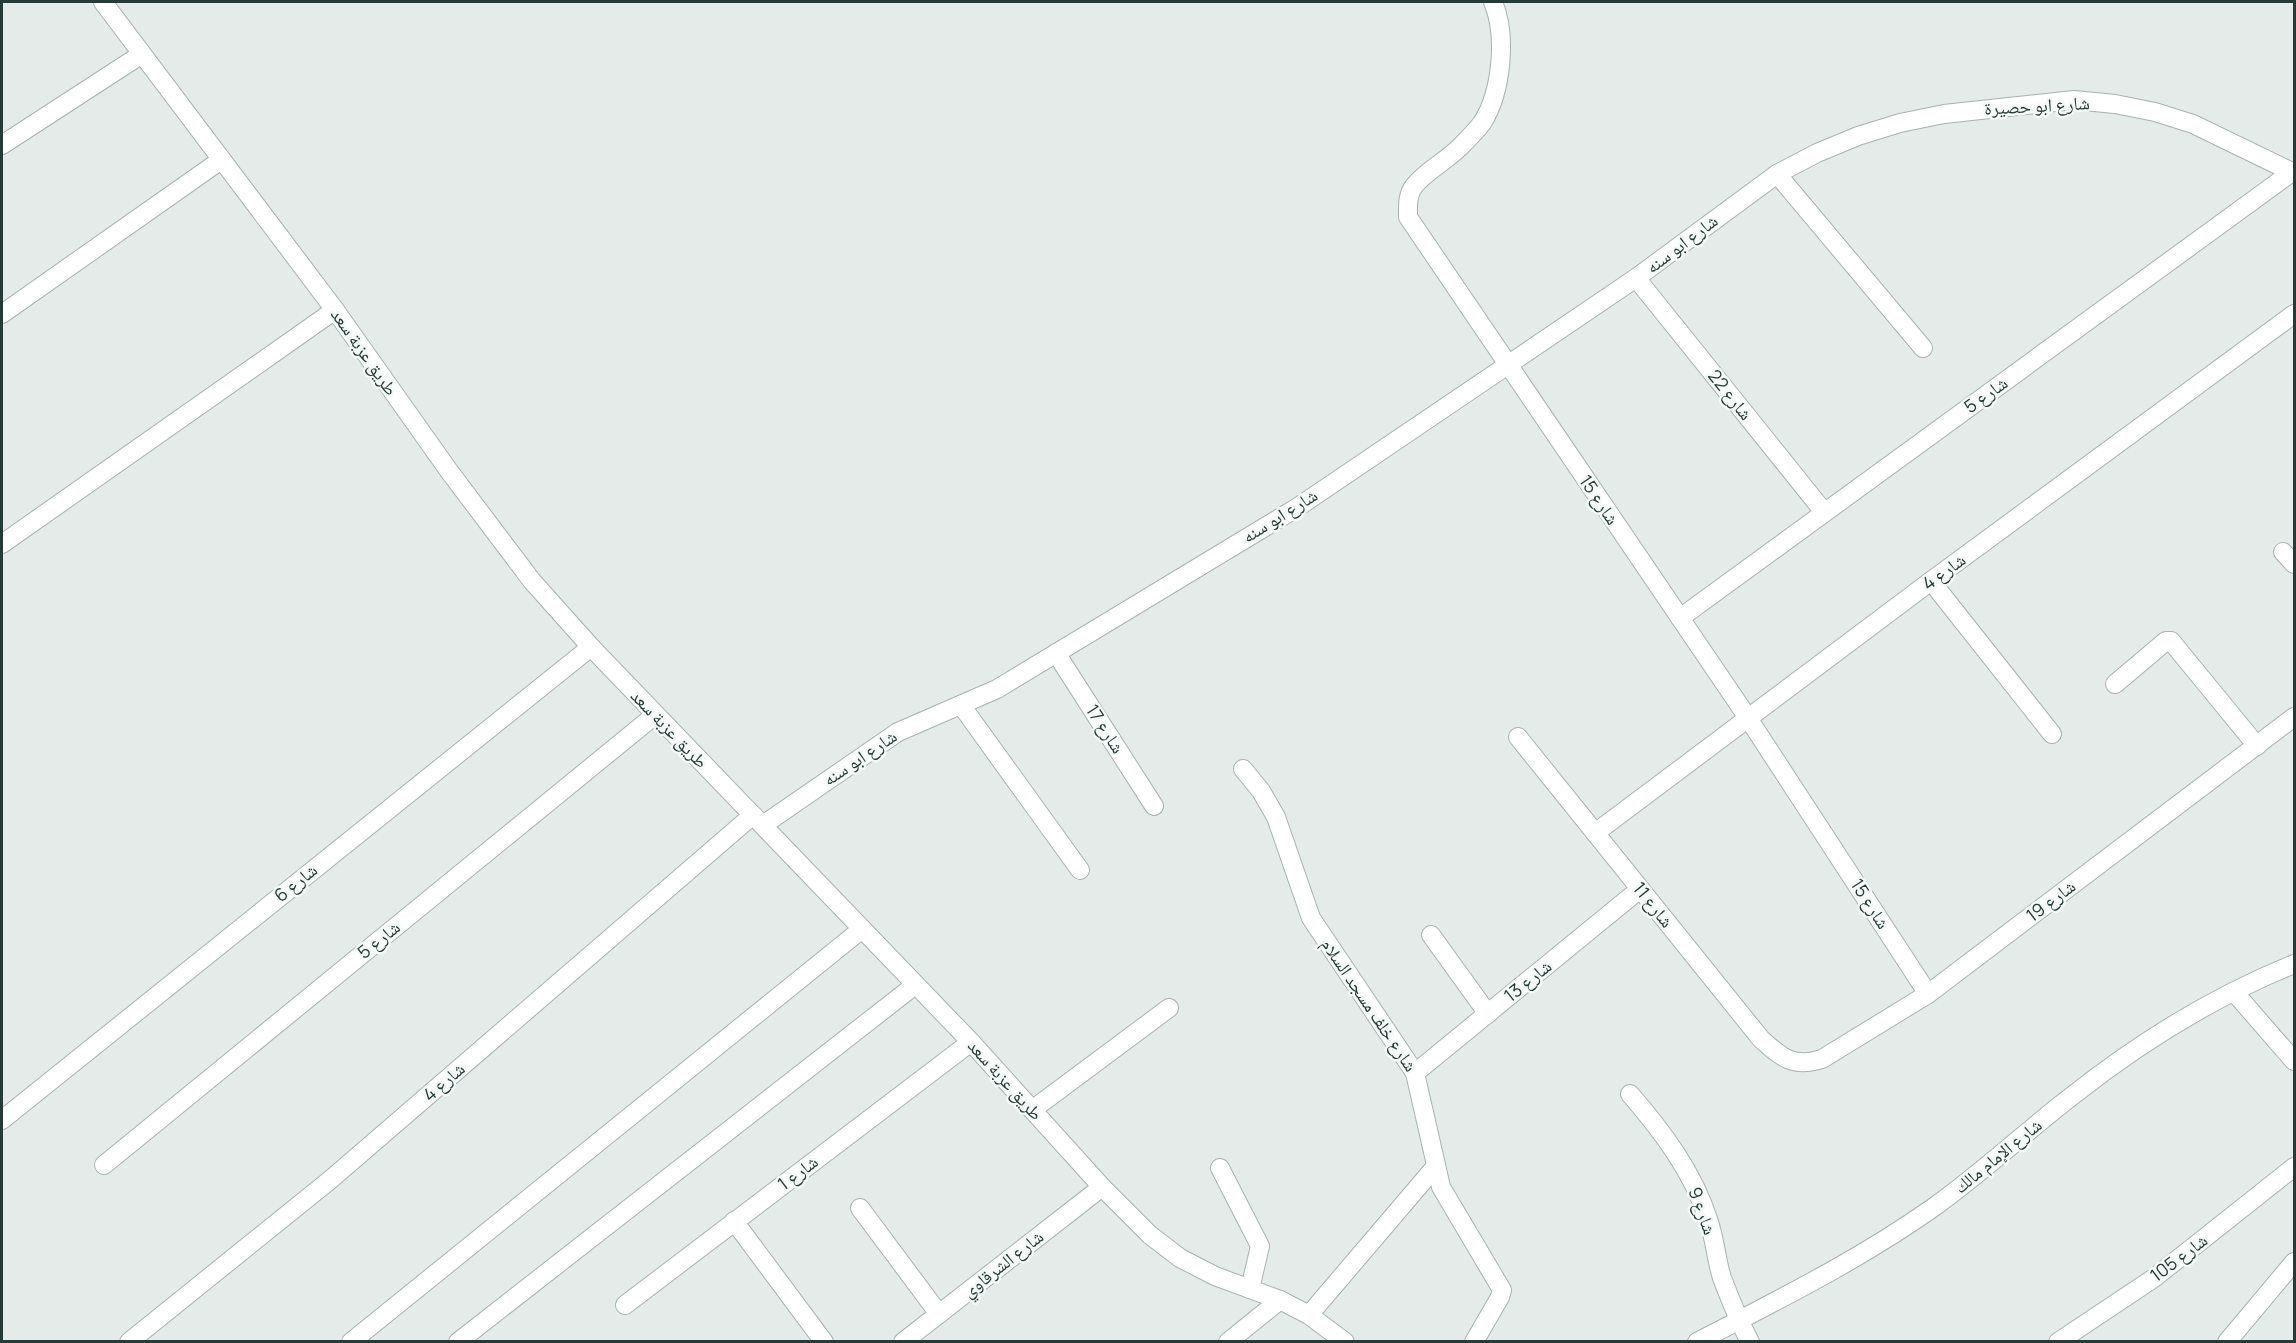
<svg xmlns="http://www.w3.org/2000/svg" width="2296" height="1343" viewBox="0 0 2296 1343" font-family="Manrope,'Noto Naskh Arabic',sans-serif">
<rect width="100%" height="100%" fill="#e4ebe9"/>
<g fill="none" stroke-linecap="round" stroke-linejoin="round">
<!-- minor casing -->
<g stroke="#a7b3b0" stroke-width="20">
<g id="minor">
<polyline points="103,2 335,310 449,471 532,581 591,647 971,1042 1102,1187 1150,1235 1180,1258 1215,1276 1280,1300 1309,1315 1345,1342"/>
<path d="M 1493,2 C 1507,35 1502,92 1482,123 C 1476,131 1467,140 1460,147 C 1446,161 1426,171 1414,186 C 1407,195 1408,207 1408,217 L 1748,718 L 1928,994"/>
<polyline points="2,145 142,54"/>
<polyline points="1777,174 1923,348"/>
<polyline points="1636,278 1824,512"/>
<polyline points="2,314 221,160"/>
<polyline points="2,544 335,310"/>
<polyline points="2283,552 2294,564"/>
<polyline points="1931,581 2052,734"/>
<polyline points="1680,618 2292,172"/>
<polyline points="1056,653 1154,806"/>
<polyline points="2115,684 2166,641 2171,641 2257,746"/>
<polyline points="961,705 1080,870"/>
<path d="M 1518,737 L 1761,1039 C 1782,1058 1793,1068 1822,1059 L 1928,994 L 2294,717"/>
<polyline points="1243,769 1261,791 1276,817 1311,918 1415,1073 1441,1187 1502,1290 1500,1297 1474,1342"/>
<polyline points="763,825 898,732 997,689 1298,507 1636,278 1777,174 1817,153 1858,136 1900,123 1944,114 2074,100 2115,104 2155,112 2193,124 2294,173"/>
<polyline points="1595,833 1931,581 2294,314"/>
<polyline points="1431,935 1488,1014"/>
<polyline points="2234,992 2294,1061"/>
<polyline points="1415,1073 1640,889"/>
<path d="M 1630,1094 C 1662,1131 1693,1172 1708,1219 C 1715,1238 1716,1259 1722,1278 C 1730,1299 1739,1321 1750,1342"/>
<polyline points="1032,1110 1169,1008"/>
<polyline points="2,1120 591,647"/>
<polyline points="104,1165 655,715"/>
<polyline points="1220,1168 1260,1246 1250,1289"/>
<polyline points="860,1208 939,1314"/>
<polyline points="734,1221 824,1342"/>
<polyline points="625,1305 971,1042"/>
<polyline points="1309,1315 1436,1166"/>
<polyline points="129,1342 330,1180 753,815"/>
<polyline points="351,1342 862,929"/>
<polyline points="458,1342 915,985"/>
<polyline points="903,1342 1102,1187"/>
<polyline points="1228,1342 1280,1300"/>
<path d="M 1697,1342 C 1778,1300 1859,1260 1934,1207 C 1982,1173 2025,1132 2072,1096 C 2139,1043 2215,996 2294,964"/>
<polyline points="2058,1342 2154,1278 2294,1167"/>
<polyline points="2227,1342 2294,1262"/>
</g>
</g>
<!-- minor -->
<use href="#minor" stroke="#fff" stroke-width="18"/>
</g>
<g text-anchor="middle" stroke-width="5" stroke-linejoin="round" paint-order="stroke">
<!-- street labels -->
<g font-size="18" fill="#253b37" stroke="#f4f8f7">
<text transform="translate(2037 106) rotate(-3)" y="6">شارع ابو حصيرة</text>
<text transform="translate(1682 244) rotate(-37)" y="6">شارع ابو سنه</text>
<text transform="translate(364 352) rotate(55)" y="6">طريق عزبة سعد</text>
<text transform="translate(1730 395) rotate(51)" y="6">شارع 22</text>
<text transform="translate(1986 395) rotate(-36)" y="6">شارع 5</text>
<text transform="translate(1599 500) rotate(56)" y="6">شارع 15</text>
<text transform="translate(1280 516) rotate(-32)" y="6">شارع ابو سنه</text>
<text transform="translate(1944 572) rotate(-36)" y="6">شارع 4</text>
<text transform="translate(669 729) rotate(46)" y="6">طريق عزبة سعد</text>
<text transform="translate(1105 729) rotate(57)" y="6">شارع 17</text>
<text transform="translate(860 758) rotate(-34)" y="6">شارع ابو سنه</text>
<text transform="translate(296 883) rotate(-39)" y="6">شارع 6</text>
<text transform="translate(2051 901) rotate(-37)" y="6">شارع 19</text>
<text transform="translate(1870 904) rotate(57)" y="6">شارع 15</text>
<text transform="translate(1653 905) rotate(51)" y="6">شارع 11</text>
<text transform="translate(379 940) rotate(-39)" y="6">شارع 5</text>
<text transform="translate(1528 981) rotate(-39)" y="6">شارع 13</text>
<text transform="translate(1369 1005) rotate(56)" y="6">شارع خلف مسجد السلام</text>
<text transform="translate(1005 1080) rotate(48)" y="6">طريق عزبة سعد</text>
<text transform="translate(444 1082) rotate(-41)" y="6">شارع 4</text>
<text transform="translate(1998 1156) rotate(-39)" y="6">شارع الإمام مالك</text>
<text transform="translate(798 1173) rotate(-37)" y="6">شارع 1</text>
<text transform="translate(1702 1211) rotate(70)" y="6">شارع 9</text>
<text transform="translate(2179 1258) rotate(-37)" y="6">شارع 105</text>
<text transform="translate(1003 1264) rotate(-38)" y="6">شارع الشرقاوي</text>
</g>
</g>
<!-- border -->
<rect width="2296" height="1343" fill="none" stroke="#253b37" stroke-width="6"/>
</svg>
